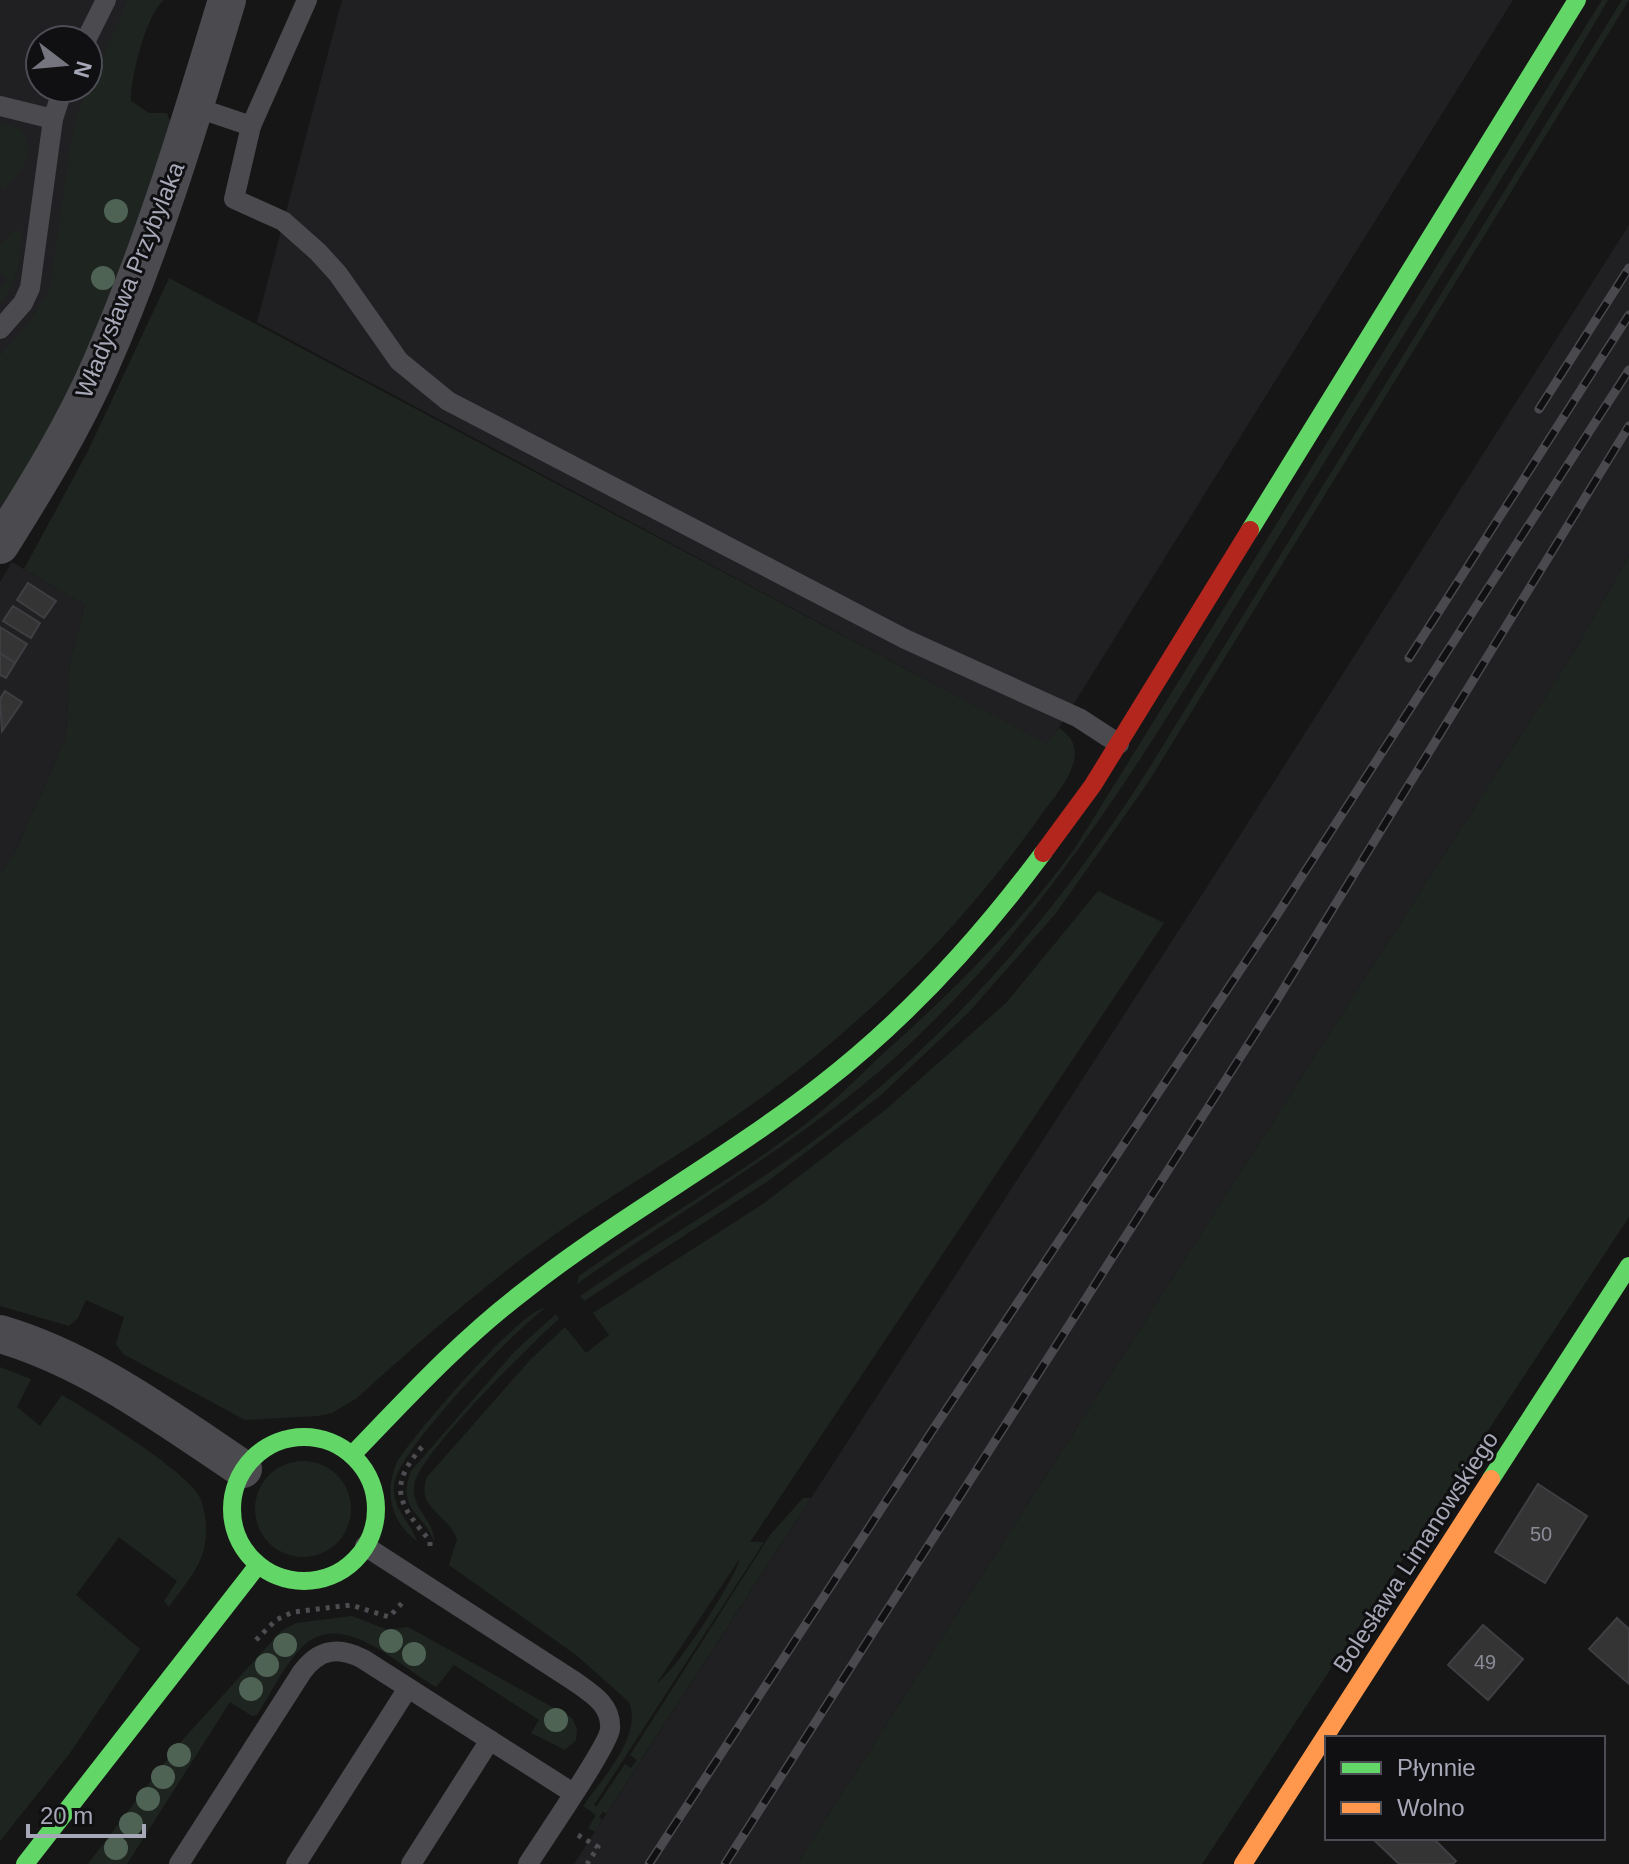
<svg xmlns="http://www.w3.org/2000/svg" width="1629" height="1864" viewBox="0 0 1629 1864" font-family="Arial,sans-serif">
<rect width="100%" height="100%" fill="#161616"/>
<!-- built -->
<g fill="#202022" fill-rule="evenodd">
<path d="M 0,0 L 145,0 L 0,496 ZM 40,40 L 88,40 L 88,88 L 40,88 Z"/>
<polygon points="342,0 1513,0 1048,745 257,322"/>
<polygon points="1629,225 1629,556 1571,657 797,1864 574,1864 1214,876"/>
<polygon points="12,562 85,605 70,662 66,738 14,854 0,874 0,582"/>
</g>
<!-- green -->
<g fill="#1e2520" fill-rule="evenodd">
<path d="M 128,0 L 164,0 C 146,14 130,79 131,101 L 149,113 L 167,113 L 172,126 L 170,136 L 82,369 L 0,513 L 0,356 L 30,322 L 50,288 L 71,140 L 79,111 Z"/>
<path d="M 1602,0 L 1608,0 C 1508,174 1397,343 1292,515 C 1178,698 1074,887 916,1038 C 814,1136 691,1202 577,1284 L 579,1276 C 654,1223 734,1179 807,1123 C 834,1102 859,1076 884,1053 C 958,986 1016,929 1075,848 Z"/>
<path d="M 1622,0 L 1629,0 L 1149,781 L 1056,913 L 968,1013 L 881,1095 L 768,1181 L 584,1301 L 580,1296 C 655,1244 735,1199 808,1145 C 943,1045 1053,918 1143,778 Z"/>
<path d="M 0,122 L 20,129 C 38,155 22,170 4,189 L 0,185 Z"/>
<path d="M 14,230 L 21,231 L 22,235 C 19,260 18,284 0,303 L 0,289 L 8,280 L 0,272 L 0,246 Z"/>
<path d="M 169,278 L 1047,744 L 1059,728 C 1097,752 1057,792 1039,818 C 954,938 845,1042 724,1124 C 661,1167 594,1205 532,1251 C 472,1296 413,1347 357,1398 L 332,1413 L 318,1416 L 245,1420 L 123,1354 L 116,1344 L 124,1317 L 86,1300 L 78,1318 L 69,1326 L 0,1306 L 0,874 L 14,854 L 66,738 L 70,662 L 85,605 L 24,569 L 88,451 Z"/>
<polygon points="1629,556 1629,1217 1202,1864 797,1864 1571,657"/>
<path d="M 1098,891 L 1164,923 L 750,1542 L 764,1542 L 594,1805 L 596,1807 L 625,1764 L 631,1768 L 637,1760 L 630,1755 L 770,1535 L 803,1498 L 811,1498 L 606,1814 L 603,1812 L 599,1817 L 602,1820 L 595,1832 L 588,1828 L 596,1815 L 583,1806 C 602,1779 643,1736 629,1702 L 576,1655 L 449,1565 L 457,1539 C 448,1514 415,1508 427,1477 L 531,1359 L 565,1327 L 586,1353 L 609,1335 L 593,1313 L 763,1204 L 884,1111 L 1006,1003 ZM 740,1558 C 735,1580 675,1672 657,1683 Z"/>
<path d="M 545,1308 C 513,1332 398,1450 394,1485 C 392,1509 410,1521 417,1541 C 390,1521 384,1492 397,1462 C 413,1436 520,1310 545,1308 Z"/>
<path d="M 556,1314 L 559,1319 C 532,1343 417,1456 414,1486 C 411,1509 435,1520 434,1542 C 424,1512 396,1511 411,1471 L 515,1351 Z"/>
<path d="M 0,1367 L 31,1379 L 17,1407 L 40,1426 L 62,1395 C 91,1412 181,1468 198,1494 C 206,1508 208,1533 204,1549 C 199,1570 181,1589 169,1607 L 164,1601 L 177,1581 L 119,1537 L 76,1595 L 140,1649 L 70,1753 L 0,1841 Z"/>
<circle cx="303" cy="1509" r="48"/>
<path d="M 352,1616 L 388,1630 L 408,1627 L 572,1718 L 577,1729 L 576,1740 L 565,1750 L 531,1733 L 539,1720 L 454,1665 L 436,1687 C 399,1667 342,1606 301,1648 C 283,1667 271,1693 257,1715 L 252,1716 L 230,1702 L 127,1864 L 88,1864 L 178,1745 L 281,1631 L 296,1623 Z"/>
</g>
<!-- building -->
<g fill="#343435" stroke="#3f3e42" stroke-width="2">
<polygon points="28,583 56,601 44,618 17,600"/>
<polygon points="13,606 40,623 31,638 3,621"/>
<polygon points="0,627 27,644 15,663 0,653"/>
<polygon points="0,653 15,663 6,678 0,675"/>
<polygon points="5,691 22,702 2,731 0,699"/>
<polygon points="1538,1484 1587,1516 1545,1583 1495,1552"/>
<polygon points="1617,1618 1629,1629 1629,1684 1589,1649"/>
<polygon points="1483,1625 1523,1659 1488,1700 1448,1665"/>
<polygon points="1372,1838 1433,1838 1456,1861 1453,1864 1399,1864"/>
</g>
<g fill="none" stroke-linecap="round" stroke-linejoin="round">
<!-- path -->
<g stroke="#4c4c51" stroke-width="5" stroke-dasharray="4 6" stroke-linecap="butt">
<path d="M 422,1447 C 386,1488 400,1505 430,1541 L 430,1552"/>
<polyline points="256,1640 276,1620 293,1612 351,1605 389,1617 402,1603"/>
<polyline points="578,1835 598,1847 587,1864"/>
</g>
<!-- lane -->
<g stroke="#4a4a4f" stroke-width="20">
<polyline points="86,40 106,0"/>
<polyline points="0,106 53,119"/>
<polyline points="195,107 251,126 307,0"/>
<polyline points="251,126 234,199 283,221 318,252 338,274 399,361 448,401 905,639 1079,718 1119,744"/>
<polyline points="0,329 23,303 30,288 53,119 63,88"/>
<path d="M 365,1546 L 574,1681 C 591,1693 612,1705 610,1729 C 609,1745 541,1843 528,1864"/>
<path d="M 179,1864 L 302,1672 C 319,1649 338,1646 363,1659 L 573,1793"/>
<polyline points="296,1864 408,1688"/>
<polyline points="411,1864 490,1740"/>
</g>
<!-- street -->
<g stroke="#4a4a4f" stroke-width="38">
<path d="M 0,545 C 37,486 73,428 101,364 C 153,246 190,123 227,0"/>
<path d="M 0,1334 C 89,1360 167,1418 243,1469"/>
</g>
<!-- fast -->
<g stroke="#63d668" stroke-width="18">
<polyline points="1250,530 1577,0"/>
<circle cx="304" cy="1509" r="72"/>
<path d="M 352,1455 C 407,1398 460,1340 523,1292 C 618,1217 726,1159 822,1084 C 906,1019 979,939 1043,853"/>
<polyline points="1491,1479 1629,1266"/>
<polyline points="25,1864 258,1565"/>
</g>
<!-- slow -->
<polyline stroke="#ff974d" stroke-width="18" points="1243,1864 1491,1479"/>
<!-- jam -->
<polyline stroke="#b3261e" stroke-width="18" points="1043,853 1093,785 1250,530"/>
<!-- rail casing -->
<g stroke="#4a4a4e" stroke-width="9">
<g id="rail">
<polyline points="1539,409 1629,268"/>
<polyline points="1409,658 1629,315"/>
<polyline points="649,1864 934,1428 1271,924 1629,370"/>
<polyline points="725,1864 1278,998 1629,426"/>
</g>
</g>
<!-- rail -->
<use href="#rail" stroke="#101012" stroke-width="6" stroke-dasharray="18" stroke-linecap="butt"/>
</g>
<!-- trees -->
<g fill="#4f6355">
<circle cx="116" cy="211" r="12"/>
<circle cx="103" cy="278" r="12"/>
<circle cx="391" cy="1641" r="12"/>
<circle cx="285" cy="1645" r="12"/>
<circle cx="414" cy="1654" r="12"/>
<circle cx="267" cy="1665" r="12"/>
<circle cx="251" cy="1689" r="12"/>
<circle cx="556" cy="1720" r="12"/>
<circle cx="179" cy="1755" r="12"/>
<circle cx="163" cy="1777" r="12"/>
<circle cx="148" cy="1799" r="12"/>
<circle cx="131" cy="1824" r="12"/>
<circle cx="116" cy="1848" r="12"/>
</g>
<g text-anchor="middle" stroke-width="6" stroke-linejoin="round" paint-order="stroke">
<!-- number labels -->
<g font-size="20" fill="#8a8b96">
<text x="1541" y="1541">50</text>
<text x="1485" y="1669">49</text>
</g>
<!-- street labels -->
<g font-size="24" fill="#a7a8b7" stroke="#101012">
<text transform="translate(130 280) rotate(-68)" y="8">Władysława Przybylaka</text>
<text transform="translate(1416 1552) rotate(-57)" y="8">Bolesława Limanowskiego</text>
</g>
</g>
<!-- legend -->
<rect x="1325" y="1736" width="280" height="104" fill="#101012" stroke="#4c4d54" stroke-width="2"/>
<rect x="1341" y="1762" width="40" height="12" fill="#63d668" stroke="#4c4d54" stroke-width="2"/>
<text x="1397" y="1776" font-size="24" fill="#a7a8b7">Płynnie</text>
<rect x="1341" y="1802" width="40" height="12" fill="#ff974d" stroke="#4c4d54" stroke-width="2"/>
<text x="1397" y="1816" font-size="24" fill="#a7a8b7">Wolno</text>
<!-- north arrow -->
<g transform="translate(64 64) rotate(106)"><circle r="38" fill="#101012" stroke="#4c4d54" stroke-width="2"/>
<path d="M0-6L14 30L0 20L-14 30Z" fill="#74757f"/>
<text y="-12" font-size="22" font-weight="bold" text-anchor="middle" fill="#a7a8b7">N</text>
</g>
<!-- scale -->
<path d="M28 1824v12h116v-12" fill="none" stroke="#a7a8b7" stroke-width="4"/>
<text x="40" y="1824" font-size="24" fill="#a7a8b7" stroke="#101012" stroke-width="6" paint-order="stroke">20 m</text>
</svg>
